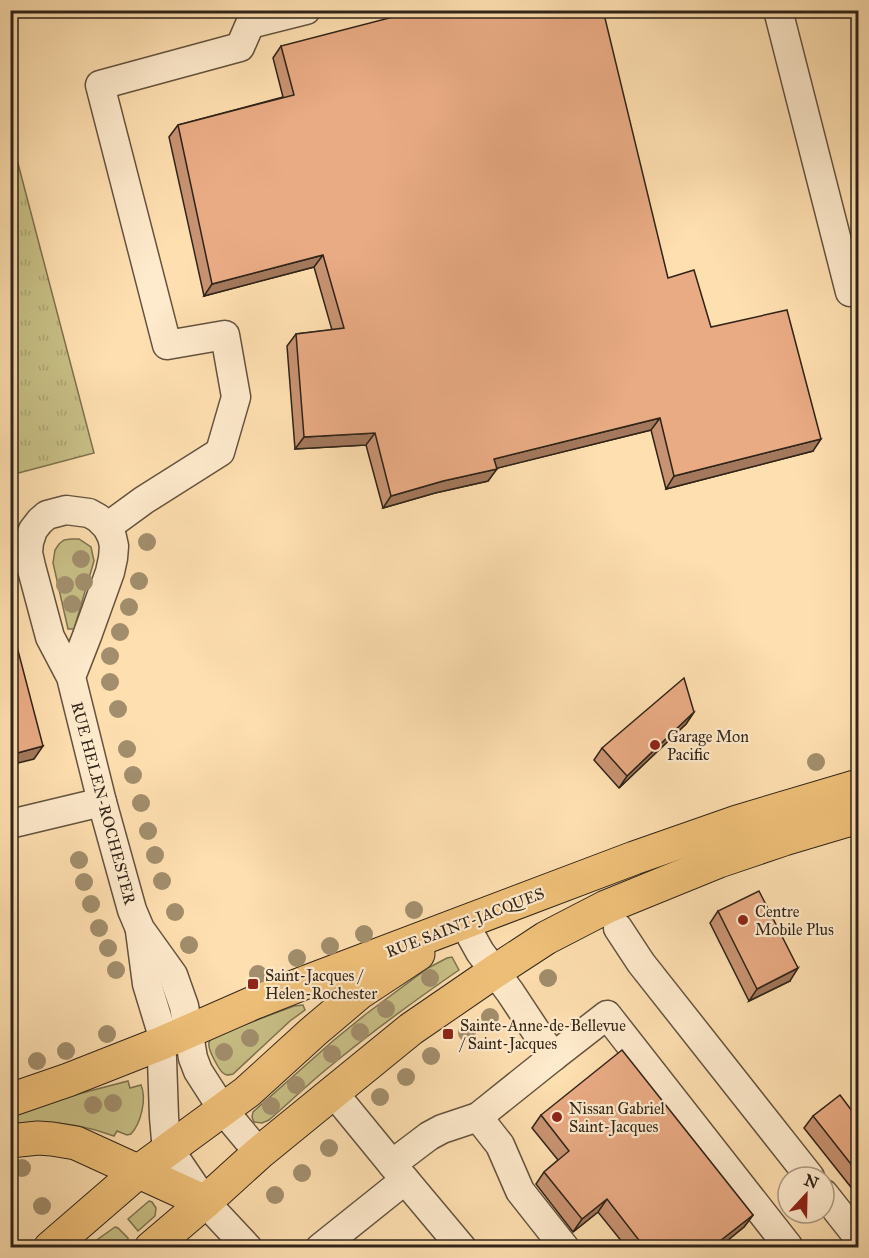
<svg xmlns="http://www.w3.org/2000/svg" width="869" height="1258" viewBox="0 0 869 1258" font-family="'IM FELL Great Primer',serif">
<defs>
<pattern id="park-tufts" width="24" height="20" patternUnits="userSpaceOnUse" patternTransform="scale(1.5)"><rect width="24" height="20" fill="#c8c086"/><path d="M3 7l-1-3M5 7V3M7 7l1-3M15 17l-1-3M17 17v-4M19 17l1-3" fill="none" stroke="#aca573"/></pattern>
</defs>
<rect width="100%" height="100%" fill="#fedfb0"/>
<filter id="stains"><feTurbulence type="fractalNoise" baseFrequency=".00333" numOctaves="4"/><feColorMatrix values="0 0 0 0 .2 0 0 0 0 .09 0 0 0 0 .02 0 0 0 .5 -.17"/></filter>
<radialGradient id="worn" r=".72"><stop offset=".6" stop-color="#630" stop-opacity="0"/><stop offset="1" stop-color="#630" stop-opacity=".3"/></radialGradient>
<!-- grass -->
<g fill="#c8c086" stroke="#7c7250" stroke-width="1.5">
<polygon points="71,539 79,539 91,547 94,561 74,629 68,629 53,563 55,550 59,544 64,540"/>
<path d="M 452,957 L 459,970 C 414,1001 370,1033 328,1068 C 308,1084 289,1103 269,1120 L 262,1123 L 254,1122 L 252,1117 L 253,1112 L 334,1040 L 366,1014 L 428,968 L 447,958 Z"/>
<path d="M 303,1005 L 305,1010 L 290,1021 L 233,1074 C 228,1075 227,1076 223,1073 C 219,1070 209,1051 209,1046 C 208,1041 210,1041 212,1037 L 294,1006 Z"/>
<path d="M 128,1081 L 130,1088 L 141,1085 C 147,1099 141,1123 131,1134 L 127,1135 L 117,1131 L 114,1136 C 82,1124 49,1120 15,1124 L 12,1117 L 59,1099 Z"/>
<polygon points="149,1201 152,1202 156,1208 155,1216 138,1231 128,1219"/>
<polygon points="115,1227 118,1228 128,1238 128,1240 120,1247 87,1247"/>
</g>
<!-- park -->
<polygon fill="url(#park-tufts)" stroke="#7c7250" stroke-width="1.5" points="10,133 94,453 11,475 10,475"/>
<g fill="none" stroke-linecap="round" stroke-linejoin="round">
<!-- minor casing -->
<g stroke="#64533f" stroke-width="31">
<g id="minor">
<polyline points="778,10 850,292"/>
<polyline points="107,527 144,500 220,452 236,397 225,335 167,345 100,85 240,47 250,24 306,10"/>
<polyline points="71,677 87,636 110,572 113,558 114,546 112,537 107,527 98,518 89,513 66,510 47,515 40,521 33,530 29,542 28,553 31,566 50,637 71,677 102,802 132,910 140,929 173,975 184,1006 193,1058 198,1071 223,1110 259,1153"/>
<polyline points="10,824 102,802"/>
<polyline points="618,928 641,963 810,1177"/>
<polyline points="140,931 147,984 161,1030 164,1117 166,1140 169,1149 205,1202 248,1248"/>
<polyline points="553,1057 607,1015 788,1246 786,1248"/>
<polyline points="478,1117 500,1145 520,1191 565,1248"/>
<polyline points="392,1164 429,1136 442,1129 478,1117 553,1057 510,992 480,952 464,923"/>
<polyline points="405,1180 462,1248"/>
<polyline points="824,1194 858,1237"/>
<polyline points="320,1248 405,1180 333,1092"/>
</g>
</g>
<!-- major casing -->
<g stroke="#302419" stroke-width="35">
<g id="major">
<polyline points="10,1100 68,1080 162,1043 253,1003 309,981 634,858 737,822 858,786"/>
<polyline points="10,1141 38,1138 52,1139 76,1143 205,1202"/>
<polyline points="50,1248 139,1171 247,1092 313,1032 359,993 418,954"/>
<polyline points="151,1248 205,1202 259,1153 411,1029 494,972 546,938 606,907 719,861 784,839 858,817"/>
</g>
</g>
<!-- minor -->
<use href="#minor" stroke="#feeacc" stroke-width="28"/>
<!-- major -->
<use href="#major" stroke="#efc078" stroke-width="33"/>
</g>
<!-- trees -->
<g fill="#a28e6c">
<circle cx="147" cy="542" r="9"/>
<circle cx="81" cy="559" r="9"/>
<circle cx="139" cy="581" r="9"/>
<circle cx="84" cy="582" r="9"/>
<circle cx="65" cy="585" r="9"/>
<circle cx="72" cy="604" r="9"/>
<circle cx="129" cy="607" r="9"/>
<circle cx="120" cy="632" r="9"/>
<circle cx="110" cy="656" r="9"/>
<circle cx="110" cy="682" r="9"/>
<circle cx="118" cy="709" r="9"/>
<circle cx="127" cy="749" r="9"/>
<circle cx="816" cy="762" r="9"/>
<circle cx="133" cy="775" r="9"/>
<circle cx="141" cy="803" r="9"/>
<circle cx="148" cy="831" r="9"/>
<circle cx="155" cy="855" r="9"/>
<circle cx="79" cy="860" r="9"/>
<circle cx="162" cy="881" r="9"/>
<circle cx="84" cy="882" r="9"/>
<circle cx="91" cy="904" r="9"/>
<circle cx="414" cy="910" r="9"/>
<circle cx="175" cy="912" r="9"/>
<circle cx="99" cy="928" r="9"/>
<circle cx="364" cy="934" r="9"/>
<circle cx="189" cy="945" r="9"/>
<circle cx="330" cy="946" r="9"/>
<circle cx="108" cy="948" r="9"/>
<circle cx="297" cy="958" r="9"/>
<circle cx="116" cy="970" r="9"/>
<circle cx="258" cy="974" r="9"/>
<circle cx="430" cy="978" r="9"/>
<circle cx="548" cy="978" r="9"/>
<circle cx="386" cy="1009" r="9"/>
<circle cx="490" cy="1017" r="9"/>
<circle cx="360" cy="1032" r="9"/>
<circle cx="467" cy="1033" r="9"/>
<circle cx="107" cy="1034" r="9"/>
<circle cx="250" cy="1038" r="9"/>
<circle cx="66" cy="1051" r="9"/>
<circle cx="224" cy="1052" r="9"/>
<circle cx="332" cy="1054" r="9"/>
<circle cx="431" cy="1056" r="9"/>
<circle cx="37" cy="1061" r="9"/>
<circle cx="406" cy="1077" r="9"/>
<circle cx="296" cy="1085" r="9"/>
<circle cx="380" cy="1097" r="9"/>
<circle cx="113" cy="1103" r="9"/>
<circle cx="93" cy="1105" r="9"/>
<circle cx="271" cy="1106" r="9"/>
<circle cx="329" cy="1148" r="9"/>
<circle cx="22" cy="1168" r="9"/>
<circle cx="302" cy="1173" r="9"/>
<circle cx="275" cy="1195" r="9"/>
<circle cx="42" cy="1206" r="9"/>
</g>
<!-- wall -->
<g fill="#c89372" stroke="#302419" stroke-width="1.5">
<polygon points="281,46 668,278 711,327 813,451 666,489 651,430 497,468 488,481 435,493 383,508 366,445 295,449 287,346 296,334 332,330 314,267 204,296 169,137 178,125 283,97 273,58"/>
<polygon points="694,712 686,724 619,788 594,760 602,748"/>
<polygon points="718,911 790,981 749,1001 710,923"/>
<polygon points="541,1115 753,1215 744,1227 718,1248 627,1248 598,1212 573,1232 536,1184 544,1172 558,1160 532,1128"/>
<polygon points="813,1116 858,1119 858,1196 804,1128"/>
</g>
<!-- shaded-wall -->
<g fill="#a3785c" stroke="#302419" stroke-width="1.5">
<polygon points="323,255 314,267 204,296 212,284"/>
<polygon points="660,418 651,430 486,471 494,459"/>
<polygon points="375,433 366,445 295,449 304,437"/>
<polygon points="821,439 813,451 666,489 674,476"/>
<polygon points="497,469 488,481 435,493 383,508 391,496 443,481"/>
<polygon points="694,712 686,724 619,788 627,776"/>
<polygon points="43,746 34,759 10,765 10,755"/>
<polygon points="798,968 790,981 749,1001 757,989"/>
<polygon points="607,1199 598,1212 573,1232 582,1219"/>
<polygon points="753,1215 744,1227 718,1248 711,1248"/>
</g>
<!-- building -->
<g fill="#e9ab84" stroke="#302419" stroke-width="1.5">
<polygon points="420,10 603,10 668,278 694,270 711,327 787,310 821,439 674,476 660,418 494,459 497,469 443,481 391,496 375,433 304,437 296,334 344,328 323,255 212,284 178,125 294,95 281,46"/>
<polygon points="10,620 43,746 10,755"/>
<polygon points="684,678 694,712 627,776 602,748"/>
<polygon points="759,891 798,968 757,989 718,911"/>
<polygon points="622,1050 753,1215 711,1248 645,1248 607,1199 582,1219 544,1172 569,1151 541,1115"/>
<polygon points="840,1095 858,1119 858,1173 813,1116"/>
</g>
<!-- markers -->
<g fill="#8f2418" stroke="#feeacc" stroke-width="2">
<circle cx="655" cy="745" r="6"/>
<circle cx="743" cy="920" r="6"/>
<rect x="247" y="978" width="12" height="12" rx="3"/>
<rect x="442" y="1028" width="12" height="12" rx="3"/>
<circle cx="557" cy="1117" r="6"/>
</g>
<g text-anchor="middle" stroke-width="4.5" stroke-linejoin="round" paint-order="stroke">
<!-- poi labels -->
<g font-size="16" fill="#302419" stroke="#feeacc" text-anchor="start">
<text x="667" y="742">Garage Mon<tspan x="667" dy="18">Pacific</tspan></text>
<text x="755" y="917">Centre<tspan x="755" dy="18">Mobile Plus</tspan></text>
<text x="265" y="981">Saint-Jacques /<tspan x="265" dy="18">Helen-Rochester</tspan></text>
<text x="460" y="1031">Sainte-Anne-de-Bellevue<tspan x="460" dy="18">/ Saint-Jacques</tspan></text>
<text x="569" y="1114">Nissan Gabriel<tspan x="569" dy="18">Saint-Jacques</tspan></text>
</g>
<!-- street labels -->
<g font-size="16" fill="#302419" stroke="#feeacc">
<text transform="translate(104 803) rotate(75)" y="6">RUE HELEN-ROCHESTER</text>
<text transform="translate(465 922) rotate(-21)" y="6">RUE SAINT-JACQUES</text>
</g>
</g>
<!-- margin -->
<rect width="869" height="1258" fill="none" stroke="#fedfb0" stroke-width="36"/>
<rect x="12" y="12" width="845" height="1234" fill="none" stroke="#302419" stroke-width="3"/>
<rect x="18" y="18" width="833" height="1222" fill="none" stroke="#302419" stroke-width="1.5"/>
<!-- north arrow -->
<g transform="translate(806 1195) rotate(22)"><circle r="28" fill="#feeacc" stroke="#ac9b84" stroke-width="1.5"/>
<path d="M0-4.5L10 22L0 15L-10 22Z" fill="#8f2418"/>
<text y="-9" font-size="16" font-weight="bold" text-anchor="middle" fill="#302419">N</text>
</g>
<rect width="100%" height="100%" filter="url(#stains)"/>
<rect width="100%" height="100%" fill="url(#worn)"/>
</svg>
